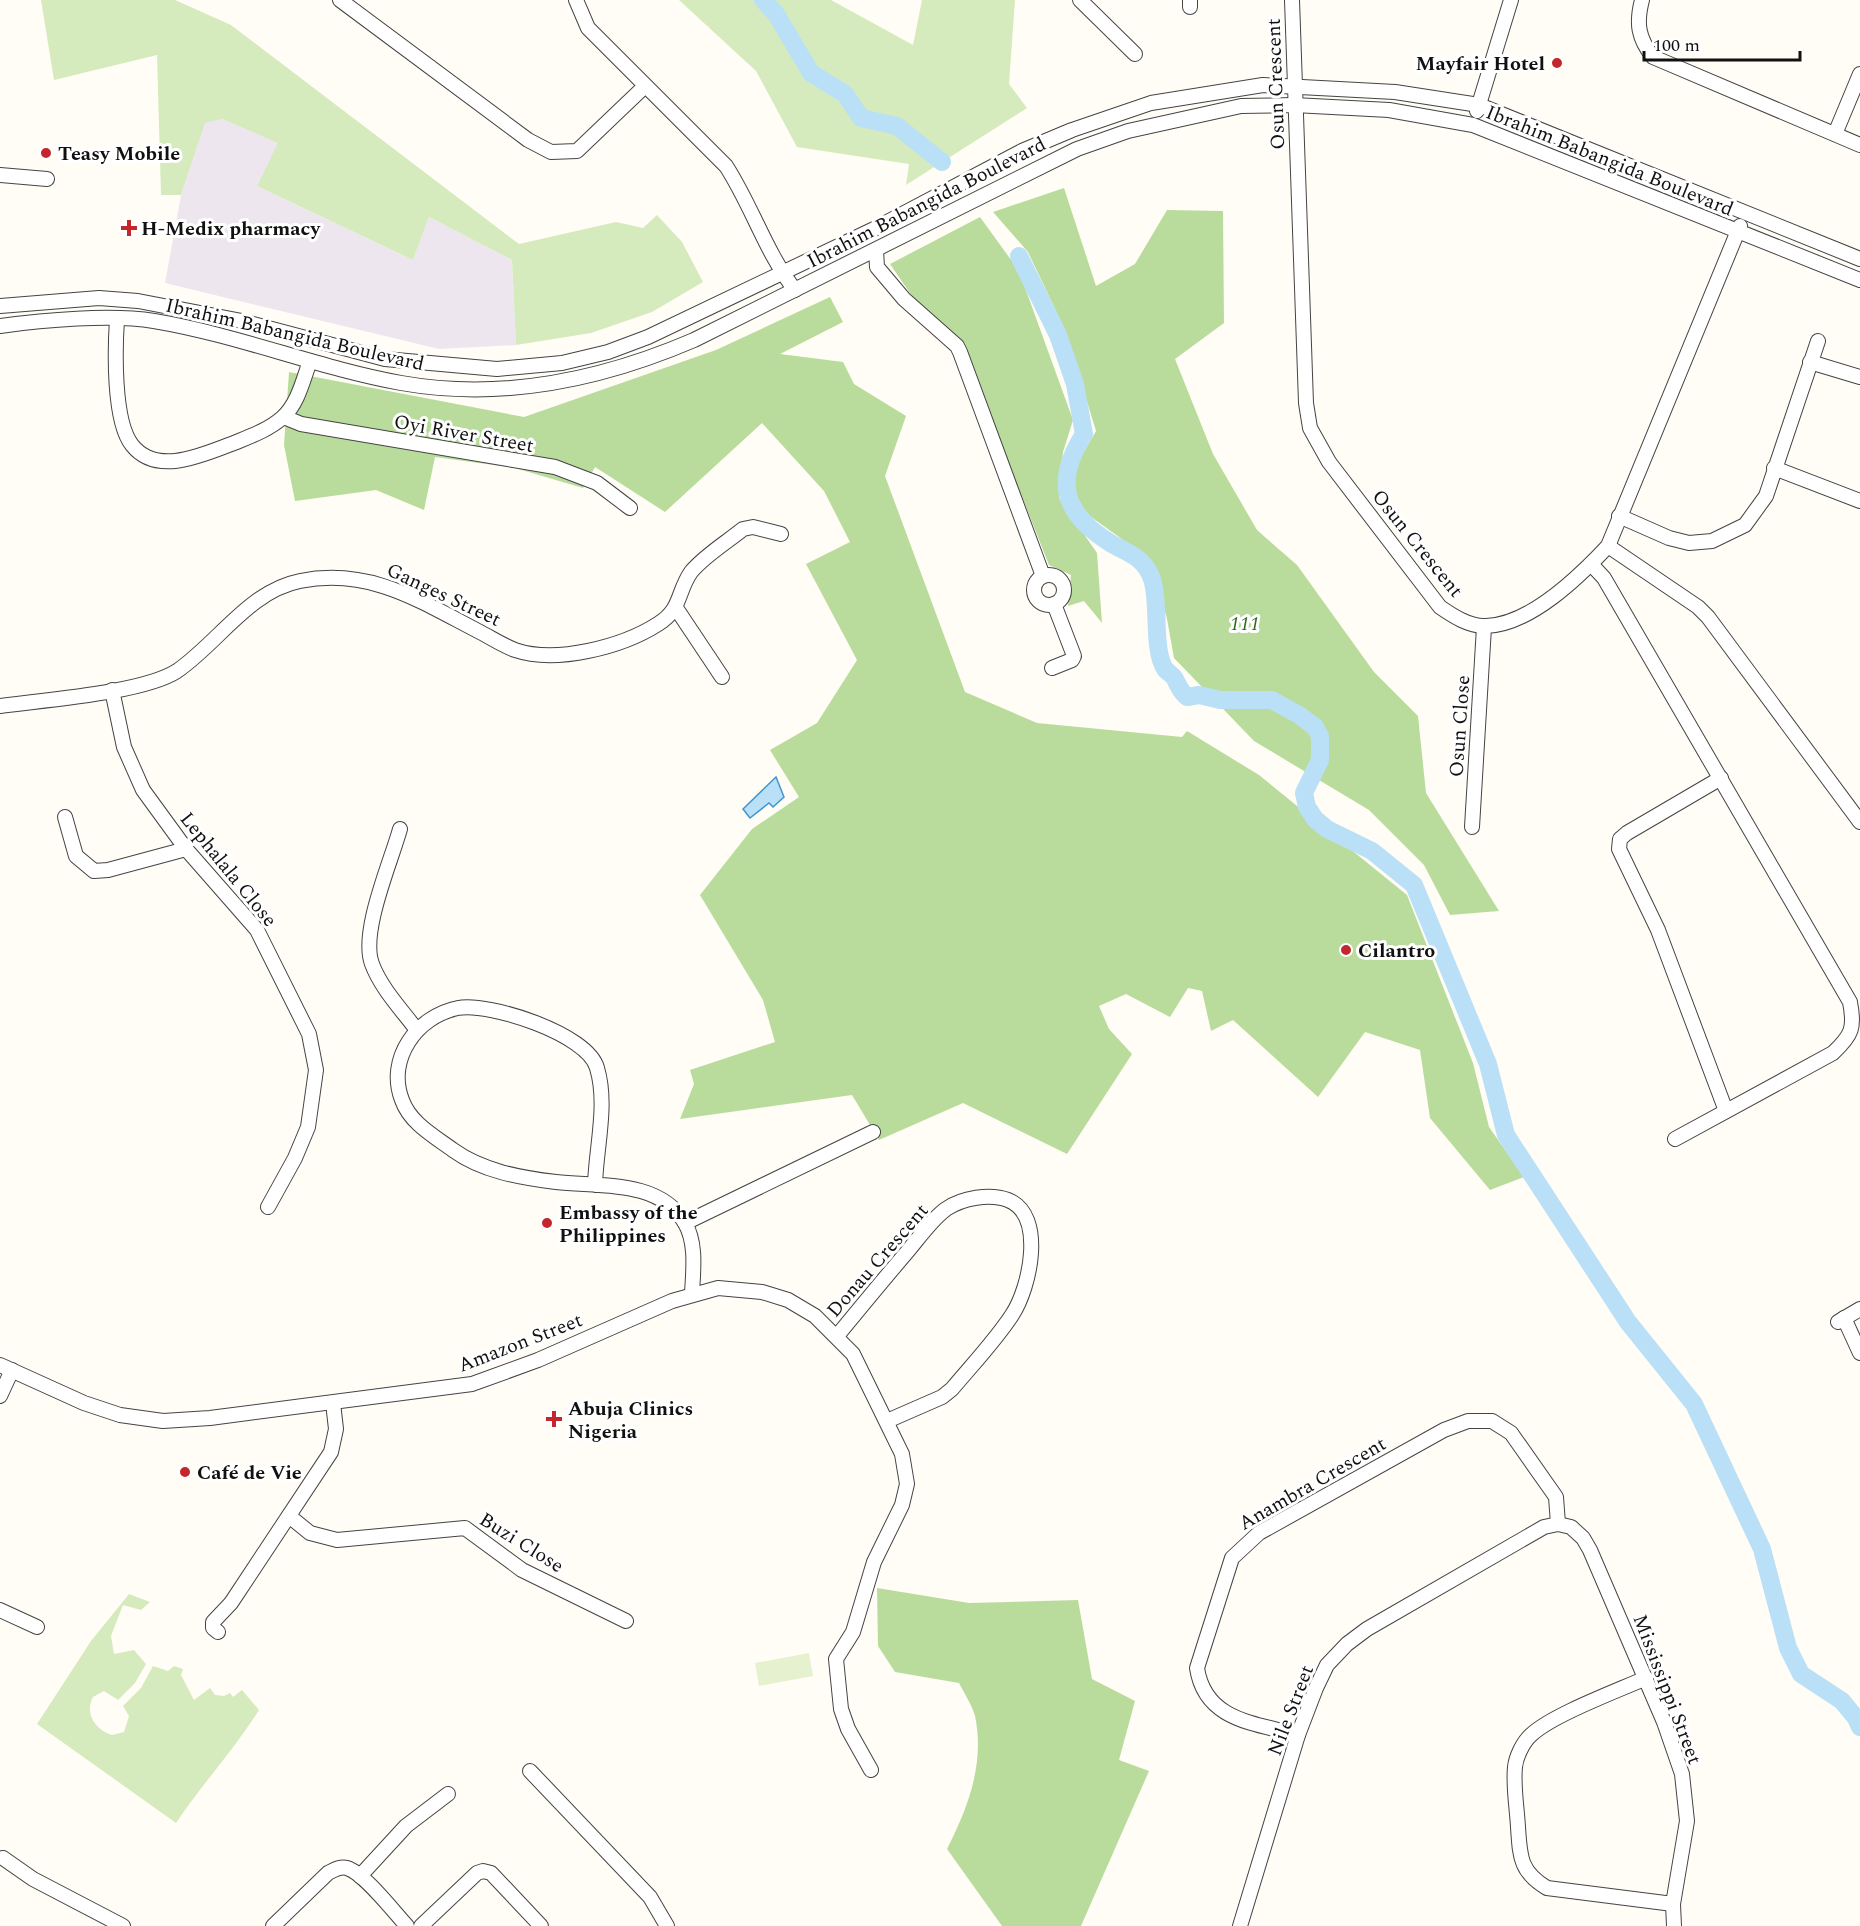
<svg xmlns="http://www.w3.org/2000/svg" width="1860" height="1926" viewBox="0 0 1860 1926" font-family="Spectral,serif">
<rect width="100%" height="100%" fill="#fffdf5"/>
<!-- industrial -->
<polygon fill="#eee6ef" points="222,119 279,143 257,186 413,260 429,217 512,260 516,345 439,349 165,283 181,195 205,122"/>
<!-- green -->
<g fill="#d5ebbd">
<polygon points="41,0 175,0 231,25 519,244 616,222 643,228 657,215 682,242 703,282 652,312 591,333 516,345 512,260 429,217 413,260 257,186 278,143 222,119 205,123 181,195 161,195 157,55 54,80"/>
<polygon points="679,0 831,0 913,45 922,0 1015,0 1009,84 1027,108 906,185 909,164 797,147 756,71"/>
<path d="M 129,1594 L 150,1602 L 141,1610 L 123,1605 L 111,1636 L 114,1654 L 134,1650 L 146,1664 L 135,1683 L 118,1700 L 104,1691 L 93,1697 C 84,1714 96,1730 112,1735 L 124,1732 L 129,1716 L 123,1706 L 141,1688 L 153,1666 L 168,1671 L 174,1666 L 183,1669 L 181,1675 L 194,1700 L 210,1688 L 215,1695 L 224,1696 L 230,1693 L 233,1697 L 242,1690 L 259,1710 C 234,1750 202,1784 176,1823 L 37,1724 L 91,1641 Z"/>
</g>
<!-- forest -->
<g fill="#b9dc9c">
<polygon points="1064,188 1096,286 1135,264 1167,210 1223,211 1224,323 1175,359 1213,454 1257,530 1297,565 1374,672 1418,716 1426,793 1499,911 1450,915 1424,865 1369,810 1254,741 1174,658 1167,619 1151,560 1087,514 1073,490 1075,467 1096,431 1065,330 1028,252 993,212"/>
<polygon points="980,217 1019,271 1073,420 1063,452 1059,498 1097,553 1102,623 1084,601 1068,606 1071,575 1049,565 962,345 912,296 890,264"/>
<polygon points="830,297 843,322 780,354 843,362 854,384 906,416 885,476 965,692 1037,723 1182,737 1187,731 1259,775 1407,895 1473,1063 1489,1127 1524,1177 1490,1190 1430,1118 1420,1050 1365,1032 1318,1097 1233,1020 1211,1031 1202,991 1188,988 1170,1017 1126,994 1099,1006 1109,1029 1132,1054 1067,1154 963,1103 879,1140 852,1095 680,1119 694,1084 690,1070 775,1042 763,1000 700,895 752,829 799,797 770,750 817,723 857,660 806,564 850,542 824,491 762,423 665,512 595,467 583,488 515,468 435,457 424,510 376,490 295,501 284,445 289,372 524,417 716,350"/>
<path d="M 877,1588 L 969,1603 L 1078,1600 L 1092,1679 L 1135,1701 L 1119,1760 L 1149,1771 L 1081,1926 L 1002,1926 L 947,1849 C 968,1808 985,1763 975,1716 C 972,1705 964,1693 959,1683 L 895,1672 L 878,1646 Z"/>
</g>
<!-- pitch -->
<polygon fill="#e6f2cf" points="809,1653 813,1676 759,1686 755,1663"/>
<!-- water -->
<polygon fill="#b9e0f7" stroke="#3f96cf" stroke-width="1.5" points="776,777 784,797 773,807 769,803 750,818 743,809"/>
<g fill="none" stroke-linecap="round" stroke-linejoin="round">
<!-- river -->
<g stroke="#b9e0f7" stroke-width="18">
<polyline points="763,0 776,14 811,73 845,94 861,118 897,126 942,162"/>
<path d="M 1019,256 L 1058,335 L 1075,384 L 1084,434 C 1053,483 1064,515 1112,544 C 1129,554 1144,557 1152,579 C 1160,602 1152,649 1165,669 C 1168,673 1173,675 1175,679 C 1179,687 1180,691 1187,697 L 1199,695 L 1220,700 L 1272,700 L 1299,715 L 1315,727 L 1320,736 L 1320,760 L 1304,793 L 1307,807 L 1315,819 L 1327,829 L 1372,851 L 1414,885 L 1488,1064 L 1506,1135 L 1628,1322 L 1694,1404 L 1762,1549 L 1788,1648 L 1801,1674 L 1842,1701 L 1856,1718 L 1860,1727"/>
</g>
<!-- minor casing -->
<g stroke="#444" stroke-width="16">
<g id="minor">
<polyline points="340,0 528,140 551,152 577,151 644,87"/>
<path d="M 576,0 L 588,28 L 726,166 C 752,206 766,253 795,290"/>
<polyline points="1080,0 1135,54"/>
<path d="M 1292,0 L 1306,403 L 1310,428 L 1329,462 L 1440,607 C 1453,616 1470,627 1486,626 C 1530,625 1579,577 1608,546 L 1740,226"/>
<path d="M 1642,0 C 1636,23 1638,38 1653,57 L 1860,145"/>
<polyline points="1190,7 1190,0"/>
<polyline points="1477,111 1511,0"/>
<polyline points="1835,134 1860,74"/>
<polyline points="0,175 47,179"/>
<polyline points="876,250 877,267 904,299 957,346 960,352 1043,576"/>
<polyline points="0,306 99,298 138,301 242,321 385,359 497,369 562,363 608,352 648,337 874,229 1022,151 1072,130 1151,103 1263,85 1395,92 1479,105 1860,259"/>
<path d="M 117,319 C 115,349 113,421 132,445 C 157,477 204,454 234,443 C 251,436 268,430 282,418 C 298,404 303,380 310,361"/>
<path d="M 0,326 C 43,320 111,314 154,321 C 238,335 318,368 401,383 C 503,401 601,380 694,340 L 1077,149 L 1128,131 L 1241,106 L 1294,105 L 1389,110 L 1473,125 L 1860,280"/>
<polyline points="1810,362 1860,377"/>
<polyline points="284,417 301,424 555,467 597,483 630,508"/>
<polyline points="1774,468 1860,501"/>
<polyline points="1619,516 1669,538 1689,543 1712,541 1745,525 1766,496 1818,341"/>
<polyline points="1608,546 1698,607 1708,617 1860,822"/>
<path d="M 1591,564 L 1604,578 L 1850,1002 C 1855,1028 1852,1035 1833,1053 L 1675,1139"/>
<circle cx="1049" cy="590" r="15"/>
<polyline points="676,608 722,677"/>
<polyline points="1052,668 1072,660 1074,656 1054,604"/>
<polyline points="112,690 124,747 143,790 186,849 257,930 309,1034 316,1070 308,1127 295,1158 268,1207"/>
<path d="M 0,706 C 43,700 143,693 177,671 C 218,643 249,591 300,581 C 369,567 420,601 478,631 C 490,637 502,645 515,650 C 556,664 622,647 658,624 C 682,609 677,592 691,572 C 704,556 727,542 743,529 L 753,527 L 781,534"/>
<polyline points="1721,778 1627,833 1620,839 1619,849 1658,930 1726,1111"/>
<polyline points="65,817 76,856 94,871 108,870 186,849"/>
<polyline points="1472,827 1484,627"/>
<path d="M 400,829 C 391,862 360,932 372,964 C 381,988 401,1009 416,1029"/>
<path d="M 595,1185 C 596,1147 608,1105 597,1068 C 588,1034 489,1002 458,1008 C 417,1016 386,1059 402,1100 C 410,1123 434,1136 453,1150 C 482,1171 521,1178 556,1182 C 599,1187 659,1179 685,1223 C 697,1244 693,1271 692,1294"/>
<polyline points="685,1223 873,1132"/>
<polyline points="1844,1318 1860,1353"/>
<polyline points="1838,1322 1860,1309"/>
<path d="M 837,1336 C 860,1308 883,1280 907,1252 C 919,1238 931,1220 946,1209 C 962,1198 990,1193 1008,1200 C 1046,1215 1030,1288 1012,1315 C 995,1341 972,1365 952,1389 L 942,1397 L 887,1421"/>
<polyline points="0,1365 84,1403 120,1415 163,1421 210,1418 472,1384 538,1360 672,1301 718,1288 762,1292 788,1300 815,1316 853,1354 902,1454 907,1484 902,1505 874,1562 853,1632 836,1659 841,1709 848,1729 871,1770"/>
<polyline points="0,1396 12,1370"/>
<polyline points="289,1516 310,1533 337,1540 465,1528 522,1570 626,1621"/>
<polyline points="0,1610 37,1627"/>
<polyline points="218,1632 213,1628 213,1622 231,1603 331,1452 336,1429 333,1403"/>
<path d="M 1646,1678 C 1617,1691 1552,1715 1531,1735 C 1523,1742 1516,1757 1515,1767 C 1513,1786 1517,1808 1518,1827 C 1520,1857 1520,1872 1547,1888 L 1673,1904"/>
<path d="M 1298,1735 C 1255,1723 1205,1721 1197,1668 L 1232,1558 L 1259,1533 L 1444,1430 L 1468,1421 L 1492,1421 L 1511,1433 L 1556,1497 L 1558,1524"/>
<polyline points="530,1771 650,1897 667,1926"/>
<polyline points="3,1858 33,1879 123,1926"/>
<polyline points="360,1876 406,1826 448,1794"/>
<path d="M 273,1926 L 328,1873 C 334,1870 340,1866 347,1868 C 364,1873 394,1912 407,1926"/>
<polyline points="421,1926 477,1873 483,1871 491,1873 541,1926"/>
<polyline points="1240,1926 1298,1735 1316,1688 1327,1665 1347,1644 1367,1629 1544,1527 1558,1524 1571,1527 1583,1538 1590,1550 1664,1722 1682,1774 1687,1821 1673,1904 1674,1926"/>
</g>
</g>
<!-- minor -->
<use href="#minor" stroke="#fff" stroke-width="14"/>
</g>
<!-- markers -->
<g fill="#c4262e" stroke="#fff" stroke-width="2">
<circle cx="1557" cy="63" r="6"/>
<circle cx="46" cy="153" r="6"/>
<path d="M126 219h6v6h6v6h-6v6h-6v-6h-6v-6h6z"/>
<circle cx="1346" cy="950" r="6"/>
<circle cx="547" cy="1223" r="6"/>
<path d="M551 1410h6v6h6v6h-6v6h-6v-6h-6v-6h6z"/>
<circle cx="185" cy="1472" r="6"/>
</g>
<g text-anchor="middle" stroke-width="6" stroke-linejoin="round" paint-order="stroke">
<!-- poi labels -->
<g font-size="20" font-weight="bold" fill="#111" stroke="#fff" text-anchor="start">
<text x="1545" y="70" text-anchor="end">Mayfair Hotel</text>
<text x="58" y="160">Teasy Mobile</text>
<text x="141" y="235">H-Medix pharmacy</text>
<text x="1358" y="957">Cilantro</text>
<text x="559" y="1219">Embassy of the<tspan x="559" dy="23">Philippines</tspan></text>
<text x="568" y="1415">Abuja Clinics<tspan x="568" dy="23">Nigeria</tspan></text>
<text x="197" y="1479">Café de Vie</text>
</g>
<!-- street labels -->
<g font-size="20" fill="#111" stroke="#fff">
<text transform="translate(1275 84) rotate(-92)" y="7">Osun Crescent</text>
<text transform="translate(1610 160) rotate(22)" y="7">Ibrahim Babangida Boulevard</text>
<text transform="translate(926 202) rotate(-27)" y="7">Ibrahim Babangida Boulevard</text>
<text transform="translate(295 334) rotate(13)" y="7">Ibrahim Babangida Boulevard</text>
<text transform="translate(464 433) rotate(10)" y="7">Oyi River Street</text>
<text transform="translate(1418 543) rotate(51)" y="7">Osun Crescent</text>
<text transform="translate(444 594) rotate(25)" y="7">Ganges Street</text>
<text transform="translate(1459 726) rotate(-86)" y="7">Osun Close</text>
<text transform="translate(229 869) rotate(51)" y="7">Lephalala Close</text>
<text transform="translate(877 1260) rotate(-49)" y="7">Donau Crescent</text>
<text transform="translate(520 1342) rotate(-21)" y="7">Amazon Street</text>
<text transform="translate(1312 1483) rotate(-30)" y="7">Anambra Crescent</text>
<text transform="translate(522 1542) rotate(32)" y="7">Buzi Close</text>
<text transform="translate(1668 1689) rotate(69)" y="7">Mississippi Street</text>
<text transform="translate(1290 1710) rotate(-69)" y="7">Nile Street</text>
</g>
<!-- park labels -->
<g font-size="20" font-style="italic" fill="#2f6b1f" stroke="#fff">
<text x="1245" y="630">111</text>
</g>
</g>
<!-- scale -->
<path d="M1644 51v9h156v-9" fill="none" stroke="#111111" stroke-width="3"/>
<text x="1653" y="51" font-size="18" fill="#111111" stroke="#ffffff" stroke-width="4.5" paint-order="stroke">100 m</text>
</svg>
